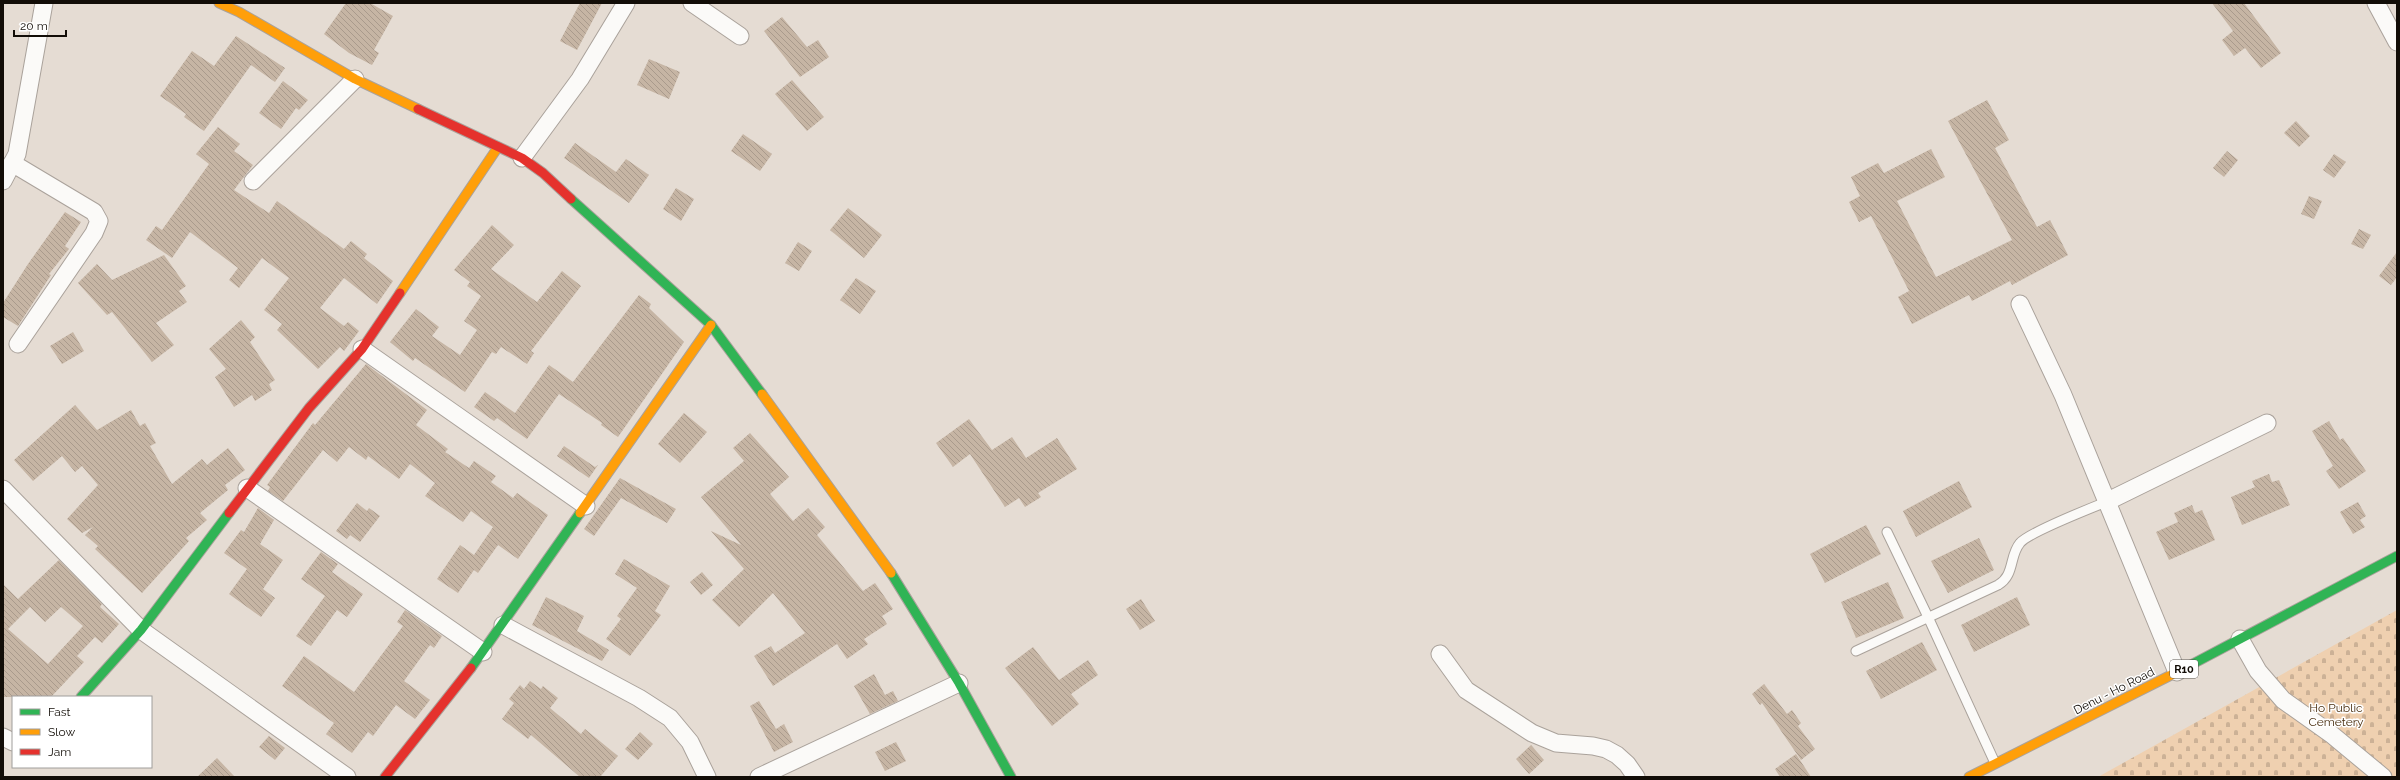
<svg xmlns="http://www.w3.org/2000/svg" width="2400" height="780" viewBox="0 0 2400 780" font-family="Raleway,sans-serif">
<defs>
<pattern id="cemetery-stones" width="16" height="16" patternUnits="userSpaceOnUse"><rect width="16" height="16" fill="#efd0b0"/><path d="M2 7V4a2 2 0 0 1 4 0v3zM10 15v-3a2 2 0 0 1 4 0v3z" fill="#ccb196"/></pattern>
<pattern id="building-back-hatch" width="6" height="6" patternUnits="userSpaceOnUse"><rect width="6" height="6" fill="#c6b5a4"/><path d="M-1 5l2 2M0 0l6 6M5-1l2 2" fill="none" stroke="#a99a8c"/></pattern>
</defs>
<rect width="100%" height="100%" fill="#e5dcd3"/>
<!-- cemetery -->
<polygon fill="url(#cemetery-stones)" points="2397,610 2397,777 2098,777"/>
<!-- building -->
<g fill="url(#building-back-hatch)" fill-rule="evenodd">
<polygon points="346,3 370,3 393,16 374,50 379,53 372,65 349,53 324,34"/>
<polygon points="580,3 602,3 577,50 560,41"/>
<polygon points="2212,3 2244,3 2281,53 2261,68 2245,48 2234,56 2222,40 2233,31"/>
<polygon points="782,17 807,47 818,40 829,57 800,77 764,31"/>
<polygon points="236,36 285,68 275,82 251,65 204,131 184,117 186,114 160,96 192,51 214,66"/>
<polygon points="649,59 680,72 669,99 637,85"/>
<polygon points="792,80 824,117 807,131 775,94"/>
<polygon points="283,81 308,100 299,110 296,108 281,129 259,113"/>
<polygon points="1987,100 2009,140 1995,148 2037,227 2050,220 2068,255 2012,285 2010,281 1972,301 1969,295 1912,324 1898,297 1909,291 1871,216 1859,222 1849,202 1860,196 1851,177 1878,163 1884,173 1931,149 1945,177 1897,201 1936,277 2012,240 1948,121"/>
<polygon points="2296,121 2310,136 2299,147 2284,133"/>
<polygon points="218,127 240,144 234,151 253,165 234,190 269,213 277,201 344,249 351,241 367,254 364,258 393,281 377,304 344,278 320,308 344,326 348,322 359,331 344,351 340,347 318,369 277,330 282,324 264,310 289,278 262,258 239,288 229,280 238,268 190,232 172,258 146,240 156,226 162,230 209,164 196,154"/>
<polygon points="743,134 772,154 760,171 731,151"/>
<polygon points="575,143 616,172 626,159 649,175 629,203 564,158"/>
<polygon points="2227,151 2238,160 2224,177 2213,168"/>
<polygon points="2334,154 2346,162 2334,178 2323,170"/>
<polygon points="676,188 694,199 681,221 663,209"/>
<polygon points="2309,196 2322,201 2314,219 2301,214"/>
<polygon points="848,208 882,235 864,258 830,230"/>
<polygon points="65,212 81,222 65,246 69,249 49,274 51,275 18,326 3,317 3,303 28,264"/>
<polygon points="492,225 514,245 491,269 537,302 562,271 581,286 531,351 534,353 527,364 501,347 496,354 492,352 465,392 415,358 413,361 390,342 416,309 439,327 432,336 460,355 477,330 464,321 481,296 467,286 470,282 454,270"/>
<polygon points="2359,229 2371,235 2363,249 2351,244"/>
<polygon points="798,242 812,251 799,271 785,263"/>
<polygon points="2397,252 2397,277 2391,285 2379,276"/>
<polygon points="164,255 186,286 179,291 187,302 156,323 174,345 152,362 112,312 107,315 78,283 97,264 112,280"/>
<polygon points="856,278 876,291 860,314 840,300"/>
<polygon points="639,295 651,304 649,308 684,342 618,437 601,425 602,423 559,394 527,439 497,418 494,421 474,407 485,392 515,413 549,365 573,382"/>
<polygon points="241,320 255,337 250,342 275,380 269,384 272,390 255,401 252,395 234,407 215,377 226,369 209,349"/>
<polygon points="73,332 84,351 62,364 50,346"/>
<polygon points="366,364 427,410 416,425 448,449 445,452 469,468 474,461 496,476 491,482 513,498 517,493 548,515 518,559 498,545 478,573 474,570 458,593 437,579 460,545 474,555 493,527 471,511 463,522 425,496 435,483 410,464 399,479 368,456 366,460 349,447 337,462 323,450 283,501 268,491 270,487 267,485 313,423 315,425"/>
<polygon points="75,405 97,430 131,410 140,426 145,423 156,443 150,446 172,484 202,459 207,465 228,448 245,470 225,485 228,490 200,513 207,520 186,538 189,541 142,593 95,549 98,546 85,535 93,527 82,533 67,519 98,485 82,466 75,472 62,456 33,481 14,460"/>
<polygon points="684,413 707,432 680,463 658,444"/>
<polygon points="969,419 992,450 1012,437 1026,458 1057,438 1077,469 1038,493 1041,497 1025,507 1019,498 1005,507 970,454 953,467 936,443"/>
<polygon points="2329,421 2340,440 2343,438 2366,471 2339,489 2326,471 2333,466 2312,431"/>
<polygon points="750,433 789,477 770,494 793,521 808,508 825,527 817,535 863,591 875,583 893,609 882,616 887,624 864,639 868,644 847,659 837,644 773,686 754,656 771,646 775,653 805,633 773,593 739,627 712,600 744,569 711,531 741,545 701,497 744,461 733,448"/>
<polygon points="564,446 595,467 598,465 589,478 557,456"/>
<polygon points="2269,474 2272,482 2279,480 2290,505 2242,525 2231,497 2255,487 2252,481"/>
<polygon points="620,478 676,509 667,523 621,498 594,536 584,529"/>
<polygon points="1959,481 1972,507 1916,537 1903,511"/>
<polygon points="2358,502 2366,516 2360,520 2365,527 2353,534 2340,512"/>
<polygon points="357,503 367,511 369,508 380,516 360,542 350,535 347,539 336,531"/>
<polygon points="2192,505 2195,513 2202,510 2215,540 2169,560 2156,532 2178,522 2174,513"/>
<polygon points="258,508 274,520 260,544 283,560 263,589 275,598 261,617 229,594 247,569 224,553 241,530 244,532"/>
<polygon points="1866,525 1881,554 1825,583 1810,554"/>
<polygon points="1979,538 1994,570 1948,593 1931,561"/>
<polygon points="321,552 338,564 332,572 363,594 347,617 337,610 311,646 296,636 325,596 301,579"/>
<polygon points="624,559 670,586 655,611 661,615 630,656 606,639 621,619 617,616 637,588 615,574"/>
<path d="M 59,560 L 102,604 L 100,607 L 119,624 L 102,643 L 95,637 L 77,656 L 84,662 L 51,697 L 3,697 L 3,584 L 18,599 ZM 30,607 L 45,622 L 61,607 L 83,626 L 48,664 L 8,629 Z"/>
<polygon points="702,572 713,585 701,595 690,582"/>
<polygon points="1888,582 1904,618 1856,638 1841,602"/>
<polygon points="546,597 584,616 577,631 609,650 602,661 532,625"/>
<polygon points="2017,597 2030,625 1974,652 1961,625"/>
<polygon points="1141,599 1155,621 1140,630 1126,609"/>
<polygon points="405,610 442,636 434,648 430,645 404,681 430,700 415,719 396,705 373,736 368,732 352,753 326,734 334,723 282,686 304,656 354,692 403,626 397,622"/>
<polygon points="1922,642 1937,670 1881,699 1866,671"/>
<polygon points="1033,647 1059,680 1088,660 1098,675 1071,694 1079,704 1052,726 1005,668"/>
<polygon points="874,674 885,695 893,691 898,701 870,714 854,686"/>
<polygon points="530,681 541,689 543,686 558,698 550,708 581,734 585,729 618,756 600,777 580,777 531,735 528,739 502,719 514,703 509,699 520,685 524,689"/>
<polygon points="1764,684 1787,714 1792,710 1801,723 1798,726 1815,749 1801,760 1762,703 1760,705 1752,694"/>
<polygon points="759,701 776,729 784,724 793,742 774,752 750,706"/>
<polygon points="640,732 653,744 638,760 625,749"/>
<polygon points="269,736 285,748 275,760 259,747"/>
<polygon points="896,742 906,761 885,771 875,752"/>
<polygon points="1531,745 1544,760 1529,774 1516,759"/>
<polygon points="1796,754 1811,777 1780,777 1775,769"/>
<polygon points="217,758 235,777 197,777"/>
</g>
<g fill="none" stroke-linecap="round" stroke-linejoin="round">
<!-- lane casing -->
<g stroke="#aaa29b" stroke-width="11">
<g id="lane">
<polyline points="1887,532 1928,617 1995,763"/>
<path d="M 1856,651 L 1998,585 C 2015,575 2009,556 2020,543 C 2028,533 2091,508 2106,502"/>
</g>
</g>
<!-- street casing -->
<g stroke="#aaa29b" stroke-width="19">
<g id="street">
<polyline points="692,3 740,36"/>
<polyline points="2376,3 2397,42"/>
<polyline points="522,158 580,79 626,3"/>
<polyline points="12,163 94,212 99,221 94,233 18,344"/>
<polyline points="3,181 17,154 44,3"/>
<polyline points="253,181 355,79"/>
<polyline points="2020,304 2063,395 2177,672"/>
<polyline points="362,349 586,506"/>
<polyline points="247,488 483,652"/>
<polyline points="3,489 141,630 347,777"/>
<polyline points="2106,502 2267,423"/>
<polyline points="503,625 639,698 670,718 690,742 707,777"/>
<polyline points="2240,639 2258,671 2283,700 2331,734 2383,777"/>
<polyline points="1440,654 1466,690 1532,733 1556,743 1593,746 1606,749 1617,755 1627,764 1636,777"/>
<polyline points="3,737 13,742"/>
<polyline points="759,777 959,683"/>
</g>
</g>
<!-- fast casing -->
<g stroke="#aaa29b" stroke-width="11">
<g id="fast">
<polyline points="571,199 711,325 762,394"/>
<polyline points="891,573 959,683 1011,777"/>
<polyline points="471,668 580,513"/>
<polyline points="2185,668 2397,556"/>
<polyline points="81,697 141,630 229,513"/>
</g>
</g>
<!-- slow casing -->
<g stroke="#aaa29b" stroke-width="11">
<g id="slow">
<polyline points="219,3 239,12 355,79 418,109"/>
<polyline points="400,293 498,147"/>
<polyline points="762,394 891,573"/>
<polyline points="580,513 711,325"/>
<polyline points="1969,777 2185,668"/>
</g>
</g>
<!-- jam casing -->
<g stroke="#aaa29b" stroke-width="11">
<g id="jam">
<polyline points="418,109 522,158 543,173 571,199"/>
<polyline points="229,513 309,408 362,349 400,293"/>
<polyline points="385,777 471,668"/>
</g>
</g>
<!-- lane -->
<use href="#lane" stroke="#fbfaf8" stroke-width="9"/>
<!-- street -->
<use href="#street" stroke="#fbfaf8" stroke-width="17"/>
<!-- fast -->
<use href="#fast" stroke="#30b455" stroke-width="9"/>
<!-- slow -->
<use href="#slow" stroke="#ff9f0a" stroke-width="9"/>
<!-- jam -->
<use href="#jam" stroke="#e5322d" stroke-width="9"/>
</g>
<g text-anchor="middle" stroke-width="3" stroke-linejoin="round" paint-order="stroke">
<!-- shield labels -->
<rect fill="#fff" stroke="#595651" stroke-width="1" x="2170" y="660" width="28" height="18" rx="3"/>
<g font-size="11" font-weight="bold" fill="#120d07">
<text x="2184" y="673">R10</text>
</g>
<!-- street labels -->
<g font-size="12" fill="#120d07" stroke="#fff">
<text transform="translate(2114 691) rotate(-27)" y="4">Denu - Ho Road</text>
</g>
<!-- park labels -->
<g font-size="12" fill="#492e0f" stroke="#fff">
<text x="2336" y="712">Ho Public<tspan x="2336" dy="14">Cemetery</tspan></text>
</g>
</g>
<!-- border -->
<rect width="2400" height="780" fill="none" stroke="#120d07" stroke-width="8"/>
<!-- legend -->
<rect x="12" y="696" width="140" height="72" fill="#ffffff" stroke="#a09e9c"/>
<rect x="20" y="709" width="20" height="6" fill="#30b455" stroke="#a09e9c"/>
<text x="48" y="716" font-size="12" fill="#120d07">Fast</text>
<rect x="20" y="729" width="20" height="6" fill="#ff9f0a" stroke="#a09e9c"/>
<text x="48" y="736" font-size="12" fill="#120d07">Slow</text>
<rect x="20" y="749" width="20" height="6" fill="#e5322d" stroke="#a09e9c"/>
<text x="48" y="756" font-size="12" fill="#120d07">Jam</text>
<!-- scale -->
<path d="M14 30v6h52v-6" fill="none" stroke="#120d07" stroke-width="2"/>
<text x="20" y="30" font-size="12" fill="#120d07" stroke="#ffffff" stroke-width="3" paint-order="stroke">20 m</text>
</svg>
